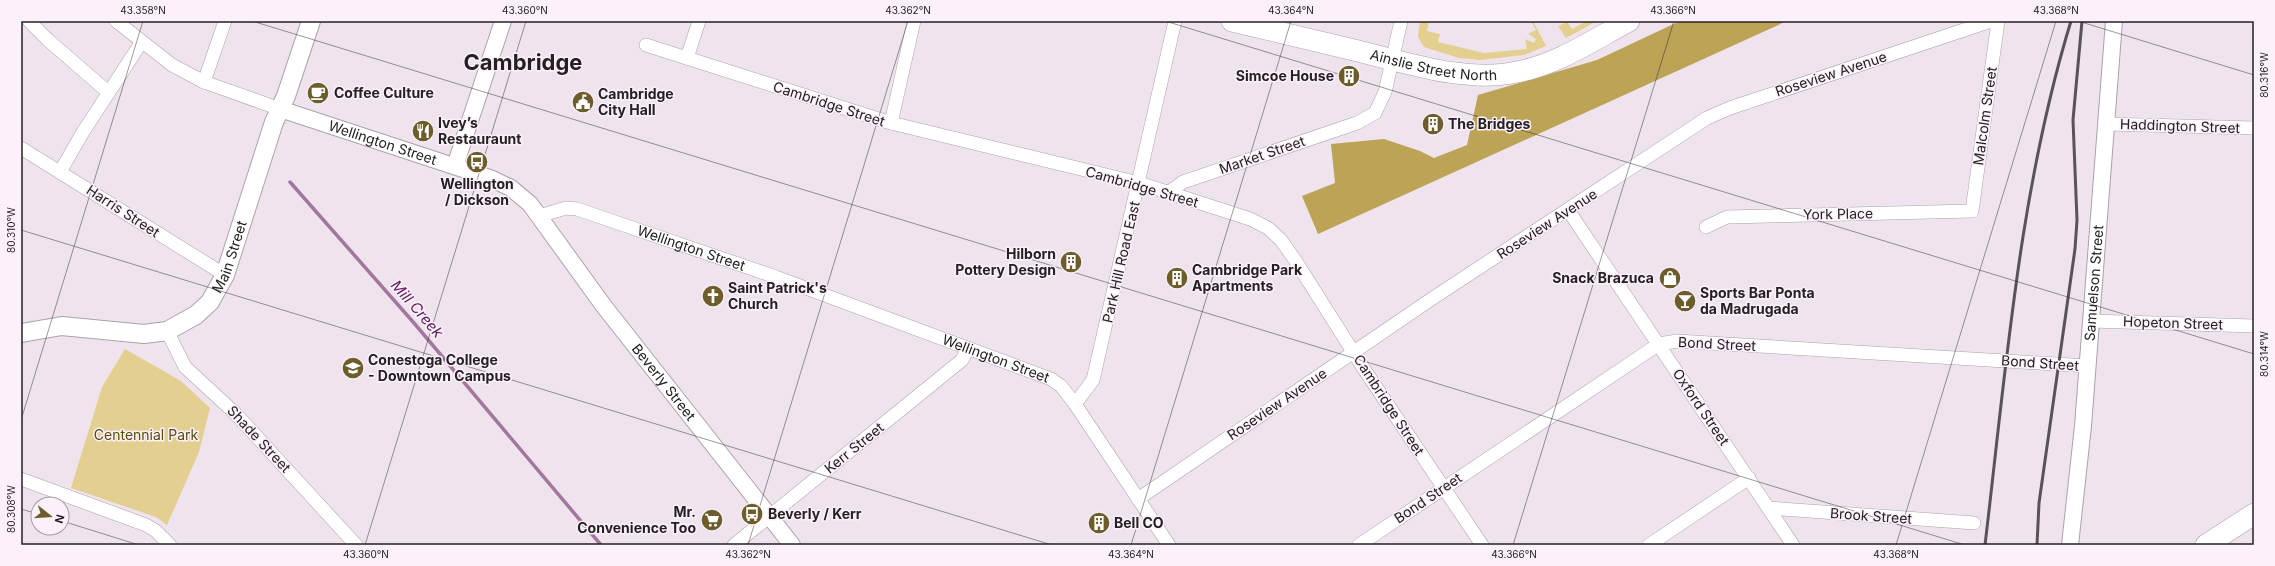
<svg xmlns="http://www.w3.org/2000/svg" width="2275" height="566" viewBox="0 0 2275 566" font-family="Inter,sans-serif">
<rect width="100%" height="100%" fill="#efe4ed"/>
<!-- green -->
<g fill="#e3cf90">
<polygon points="1420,21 1429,21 1427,31 1440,34 1438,42 1484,53 1527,49 1525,39 1534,43 1536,39 1528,34 1536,30 1531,21 1533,21 1546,46 1524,55 1480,60 1459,58 1424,47 1418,37"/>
<polygon points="1587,21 1597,21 1566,38 1558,26 1567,22 1572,29"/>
<polygon points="125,349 181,381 210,408 199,452 167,525 156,517 71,488 102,387"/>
</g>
<!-- forest -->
<polygon fill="#bca356" points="1680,21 1787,21 1318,234 1302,196 1335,183 1331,144 1384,139 1420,151 1434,158 1467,145 1478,95 1597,60"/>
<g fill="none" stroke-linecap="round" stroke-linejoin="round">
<!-- stream -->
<polyline stroke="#a3769d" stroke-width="3.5" points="290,182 414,323 601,545"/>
<!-- minor casing -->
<g stroke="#aca2ab" stroke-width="14">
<g id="minor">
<polyline points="29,21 48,40 108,92"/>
<polyline points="116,21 172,65 204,82 280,109"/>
<polyline points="646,45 891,123 1139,183 1250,219 1268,228 1281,240 1295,260 1364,369 1482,545"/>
<polyline points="687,58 699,21"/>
<polyline points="204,82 225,21"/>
<polyline points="891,123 914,21"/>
<polyline points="2107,124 2254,128"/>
<polyline points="21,148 225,275"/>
<polyline points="60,172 83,132 141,43"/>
<polyline points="1168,193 1183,182 1357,123 1375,113 1385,92 1401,21"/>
<polyline points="1568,210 1793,545"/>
<path id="s1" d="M 539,216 L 566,208 L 577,209 L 776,277 L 1051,379 L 1061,386 L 1075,404 L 1169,545"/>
<polyline points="1706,227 1727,217 1972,211 1998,21"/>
<polyline points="2091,321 2254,326"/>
<polyline points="167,331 185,367 236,414 356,545"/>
<polyline points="1075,404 1093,380 1175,21"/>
<polyline points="21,479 146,525 156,531 170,545"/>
<polyline points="1138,499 1433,298 1707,118 1730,108 1991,21"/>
<polyline points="1769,508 1974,523"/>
<polyline points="734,545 962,360 968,348"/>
<polyline points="1359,545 1659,344 1677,341 2088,366"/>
<polyline points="1649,545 1749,478"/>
</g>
</g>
<!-- tertiary casing -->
<g stroke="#aca2ab" stroke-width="18">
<g id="tertiary">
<path id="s2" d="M 280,109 L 490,178 L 511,188 L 530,204 L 603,305 L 792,545"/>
<polyline points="455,166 503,21"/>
<path id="s3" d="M 2070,545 L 2083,426 L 2114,21"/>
</g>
</g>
<!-- secondary casing -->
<g stroke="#aca2ab" stroke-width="20">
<g id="secondary">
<path id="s4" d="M 21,333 L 62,326 L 144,334 L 167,331 L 196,315 L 210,302 L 225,275 L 274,122 L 286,96 L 311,21"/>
</g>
</g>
<!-- primary casing -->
<g stroke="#aca2ab" stroke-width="22">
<g id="primary">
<path id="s5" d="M 1232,21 C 1274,31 1316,41 1358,51 C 1408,63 1466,83 1517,72 C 1558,64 1593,40 1629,21"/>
<polyline points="2206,545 2254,514"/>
</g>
</g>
<!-- minor -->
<use href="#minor" stroke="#fff" stroke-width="13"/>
<!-- tertiary -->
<use href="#tertiary" stroke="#fff" stroke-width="16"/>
<!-- secondary -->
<use href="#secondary" stroke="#fff" stroke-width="18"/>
<!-- primary -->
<use href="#primary" stroke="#fff" stroke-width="21"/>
<!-- rail -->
<g stroke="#595357" stroke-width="3">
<path d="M 1985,545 C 2006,370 2019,191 2071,21"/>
<polyline points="2037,545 2039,503 2075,249 2077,220 2073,120 2082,21"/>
</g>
</g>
<!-- ticks -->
<path fill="none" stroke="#242023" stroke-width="1" stroke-opacity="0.45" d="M 252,21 L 1965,545M 1165,21 L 2254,354M 2078,21 L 2254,75M 21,230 L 1052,545M 21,420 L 143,21M 21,509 L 38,514M 62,521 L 139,545M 365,545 L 526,21M 748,545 L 908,21M 1131,545 L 1291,21M 1513,545 L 1674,21M 1896,545 L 2056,21"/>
<!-- icons -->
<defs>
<g id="building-disc" transform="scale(1.15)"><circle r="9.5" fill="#6c5d2a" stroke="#fcf1fa"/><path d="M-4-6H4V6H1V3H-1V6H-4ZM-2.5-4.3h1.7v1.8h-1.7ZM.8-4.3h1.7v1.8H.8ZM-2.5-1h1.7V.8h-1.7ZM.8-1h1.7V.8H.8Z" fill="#fff"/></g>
<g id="cafe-disc" transform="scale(1.15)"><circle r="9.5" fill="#6c5d2a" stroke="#fcf1fa"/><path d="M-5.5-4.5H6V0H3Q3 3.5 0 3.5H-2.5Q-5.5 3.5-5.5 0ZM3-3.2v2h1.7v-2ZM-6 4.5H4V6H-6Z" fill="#fff"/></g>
<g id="civic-disc" transform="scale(1.15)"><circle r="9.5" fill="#6c5d2a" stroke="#fcf1fa"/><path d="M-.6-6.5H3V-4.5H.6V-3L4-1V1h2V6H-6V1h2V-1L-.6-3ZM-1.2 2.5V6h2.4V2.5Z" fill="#fff"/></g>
<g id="restaurant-disc" transform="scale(1.15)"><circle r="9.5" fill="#6c5d2a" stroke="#fcf1fa"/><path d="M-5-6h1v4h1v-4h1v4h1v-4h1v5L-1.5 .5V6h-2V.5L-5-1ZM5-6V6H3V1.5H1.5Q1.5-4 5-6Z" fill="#fff"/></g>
<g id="bus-disc" transform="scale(1.15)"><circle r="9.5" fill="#6c5d2a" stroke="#fcf1fa"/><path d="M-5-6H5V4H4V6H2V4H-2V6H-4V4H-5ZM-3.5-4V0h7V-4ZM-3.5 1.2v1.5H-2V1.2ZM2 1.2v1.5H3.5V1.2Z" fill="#fff"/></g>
<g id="shop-disc" transform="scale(1.15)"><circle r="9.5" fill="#6c5d2a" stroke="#fcf1fa"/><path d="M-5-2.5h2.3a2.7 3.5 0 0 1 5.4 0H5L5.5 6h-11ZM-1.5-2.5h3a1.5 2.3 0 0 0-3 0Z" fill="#fff"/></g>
<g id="church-disc" transform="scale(1.15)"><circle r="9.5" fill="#6c5d2a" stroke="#fcf1fa"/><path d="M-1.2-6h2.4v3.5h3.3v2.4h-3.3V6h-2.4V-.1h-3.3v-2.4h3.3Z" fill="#fff"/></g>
<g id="bar-disc" transform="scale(1.15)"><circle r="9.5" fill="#6c5d2a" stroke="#fcf1fa"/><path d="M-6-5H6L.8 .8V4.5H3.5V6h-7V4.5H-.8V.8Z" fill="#fff"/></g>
<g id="university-disc" transform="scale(1.15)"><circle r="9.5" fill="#6c5d2a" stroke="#fcf1fa"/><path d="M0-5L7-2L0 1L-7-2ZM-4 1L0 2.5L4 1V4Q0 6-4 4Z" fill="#fff"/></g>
<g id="supermarket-disc" transform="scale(1.15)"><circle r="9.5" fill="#6c5d2a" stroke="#fcf1fa"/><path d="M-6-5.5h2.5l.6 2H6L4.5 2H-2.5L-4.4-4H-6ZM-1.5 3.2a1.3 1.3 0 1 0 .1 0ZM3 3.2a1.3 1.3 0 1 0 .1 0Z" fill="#fff"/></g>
</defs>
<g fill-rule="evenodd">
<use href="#building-disc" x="1349" y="76"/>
<use href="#cafe-disc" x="318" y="93"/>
<use href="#civic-disc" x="583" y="102"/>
<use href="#building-disc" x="1433" y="124"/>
<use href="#restaurant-disc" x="423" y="131"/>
<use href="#bus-disc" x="477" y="162"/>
<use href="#building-disc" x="1071" y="262"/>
<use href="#building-disc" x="1177" y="278"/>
<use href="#shop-disc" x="1670" y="278"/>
<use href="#church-disc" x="713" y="296"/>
<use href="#bar-disc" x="1685" y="301"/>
<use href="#university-disc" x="353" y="368"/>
<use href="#bus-disc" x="752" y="514"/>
<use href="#supermarket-disc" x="712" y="520"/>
<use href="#building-disc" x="1099" y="523"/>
</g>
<g text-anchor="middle" stroke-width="3" stroke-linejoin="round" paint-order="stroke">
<!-- street labels -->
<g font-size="14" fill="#242023" stroke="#fcf1fa">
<text dy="5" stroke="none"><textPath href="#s5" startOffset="207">Ainslie Street North</textPath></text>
<text transform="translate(1831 74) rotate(-18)" y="5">Roseview Avenue</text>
<text transform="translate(829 104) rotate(18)" y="5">Cambridge Street</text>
<text transform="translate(1985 116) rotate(-82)" y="5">Malcolm Street</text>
<text transform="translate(2180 126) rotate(2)" y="5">Haddington Street</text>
<text dy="5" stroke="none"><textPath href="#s2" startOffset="108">Wellington Street</textPath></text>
<text transform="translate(1262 155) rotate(-19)" y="5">Market Street</text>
<text transform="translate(1142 187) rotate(16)" y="5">Cambridge Street</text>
<text transform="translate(123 211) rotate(33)" y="5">Harris Street</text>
<text transform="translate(1838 214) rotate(-1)" y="5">York Place</text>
<text transform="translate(1547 224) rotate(-33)" y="5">Roseview Avenue</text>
<text dy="5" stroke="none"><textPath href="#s1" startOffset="160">Wellington Street</textPath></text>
<text dy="5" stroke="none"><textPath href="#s4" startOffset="249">Main Street</textPath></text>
<text transform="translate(1121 262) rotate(-77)" y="5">Park Hill Road East</text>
<text dy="5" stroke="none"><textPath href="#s3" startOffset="263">Samuelson Street</textPath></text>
<text transform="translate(2173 323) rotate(2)" y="5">Hopeton Street</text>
<text transform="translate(1717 344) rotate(3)" y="5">Bond Street</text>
<text dy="5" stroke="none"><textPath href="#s1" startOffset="484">Wellington Street</textPath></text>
<text transform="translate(2040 363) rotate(4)" y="5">Bond Street</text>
<text dy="5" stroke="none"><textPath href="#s2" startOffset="492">Beverly Street</textPath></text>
<text transform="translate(1277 404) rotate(-34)" y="5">Roseview Avenue</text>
<text transform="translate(1389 405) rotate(57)" y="5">Cambridge Street</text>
<text transform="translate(1701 407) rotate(56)" y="5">Oxford Street</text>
<text transform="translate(259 439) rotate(47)" y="5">Shade Street</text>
<text transform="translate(854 448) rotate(-39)" y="5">Kerr Street</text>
<text transform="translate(1428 498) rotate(-34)" y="5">Bond Street</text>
<text transform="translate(1871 516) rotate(4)" y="5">Brook Street</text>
</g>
<!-- poi labels -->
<g font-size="14" font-weight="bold" fill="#242023" stroke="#fcf1fa" text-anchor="start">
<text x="1334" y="81" text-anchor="end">Simcoe House</text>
<text x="334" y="98">Coffee Culture</text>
<text x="598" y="99">Cambridge<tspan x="598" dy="16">City Hall</tspan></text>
<text x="438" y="128">Ivey’s<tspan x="438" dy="16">Restauraunt</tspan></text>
<text x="1448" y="129">The Bridges</text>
<text x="477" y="189" text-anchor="middle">Wellington<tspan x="477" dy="16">/ Dickson</tspan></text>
<text x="1056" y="259" text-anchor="end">Hilborn<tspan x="1056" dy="16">Pottery Design</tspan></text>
<text x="1192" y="275">Cambridge Park<tspan x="1192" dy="16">Apartments</tspan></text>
<text x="1654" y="283" text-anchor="end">Snack Brazuca</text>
<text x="728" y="293">Saint Patrick's<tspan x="728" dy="16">Church</tspan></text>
<text x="1700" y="298">Sports Bar Ponta<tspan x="1700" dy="16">da Madrugada</tspan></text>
<text x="368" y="365">Conestoga College<tspan x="368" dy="16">- Downtown Campus</tspan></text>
<text x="696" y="517" text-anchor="end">Mr.<tspan x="696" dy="16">Convenience Too</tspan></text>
<text x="768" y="519">Beverly / Kerr</text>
<text x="1114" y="528">Bell CO</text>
</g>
<!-- park labels -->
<g font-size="14" fill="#5b4a0c" stroke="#fcf1fa">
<text x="146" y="440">Centennial Park</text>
</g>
<!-- water labels -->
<g font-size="15" font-style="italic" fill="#621a5c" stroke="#fcf1fa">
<text transform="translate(417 309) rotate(49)" y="5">Mill Creek</text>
</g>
<!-- town labels -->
<g font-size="22" font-weight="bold" fill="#242023" stroke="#fcf1fa">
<text x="523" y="70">Cambridge</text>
</g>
</g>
<!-- border -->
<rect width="2275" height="566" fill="none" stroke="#fcf1fa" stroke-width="44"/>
<!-- north arrow -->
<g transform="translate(50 516) rotate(107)"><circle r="19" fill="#fcf1fa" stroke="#a69da4"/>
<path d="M0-3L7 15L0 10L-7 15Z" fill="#6c5d2a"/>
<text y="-6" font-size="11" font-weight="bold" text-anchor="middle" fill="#242023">N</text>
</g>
<rect x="22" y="22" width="2231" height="522" fill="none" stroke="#242023" stroke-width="1.5"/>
<g font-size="10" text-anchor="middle" fill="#242023">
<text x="143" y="14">43.358°N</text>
<text x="525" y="14">43.360°N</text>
<text x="908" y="14">43.362°N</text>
<text x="1291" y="14">43.364°N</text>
<text x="1673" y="14">43.366°N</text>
<text x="2056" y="14">43.368°N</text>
<text transform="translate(2264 75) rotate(-90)" y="4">80.316°W</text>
<text transform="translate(11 230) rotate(-90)" y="4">80.310°W</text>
<text transform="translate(2264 354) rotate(-90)" y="4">80.314°W</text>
<text transform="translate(11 509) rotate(-90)" y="4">80.308°W</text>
<text x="366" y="558">43.360°N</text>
<text x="748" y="558">43.362°N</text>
<text x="1131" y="558">43.364°N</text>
<text x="1514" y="558">43.366°N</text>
<text x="1896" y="558">43.368°N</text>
</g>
</svg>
